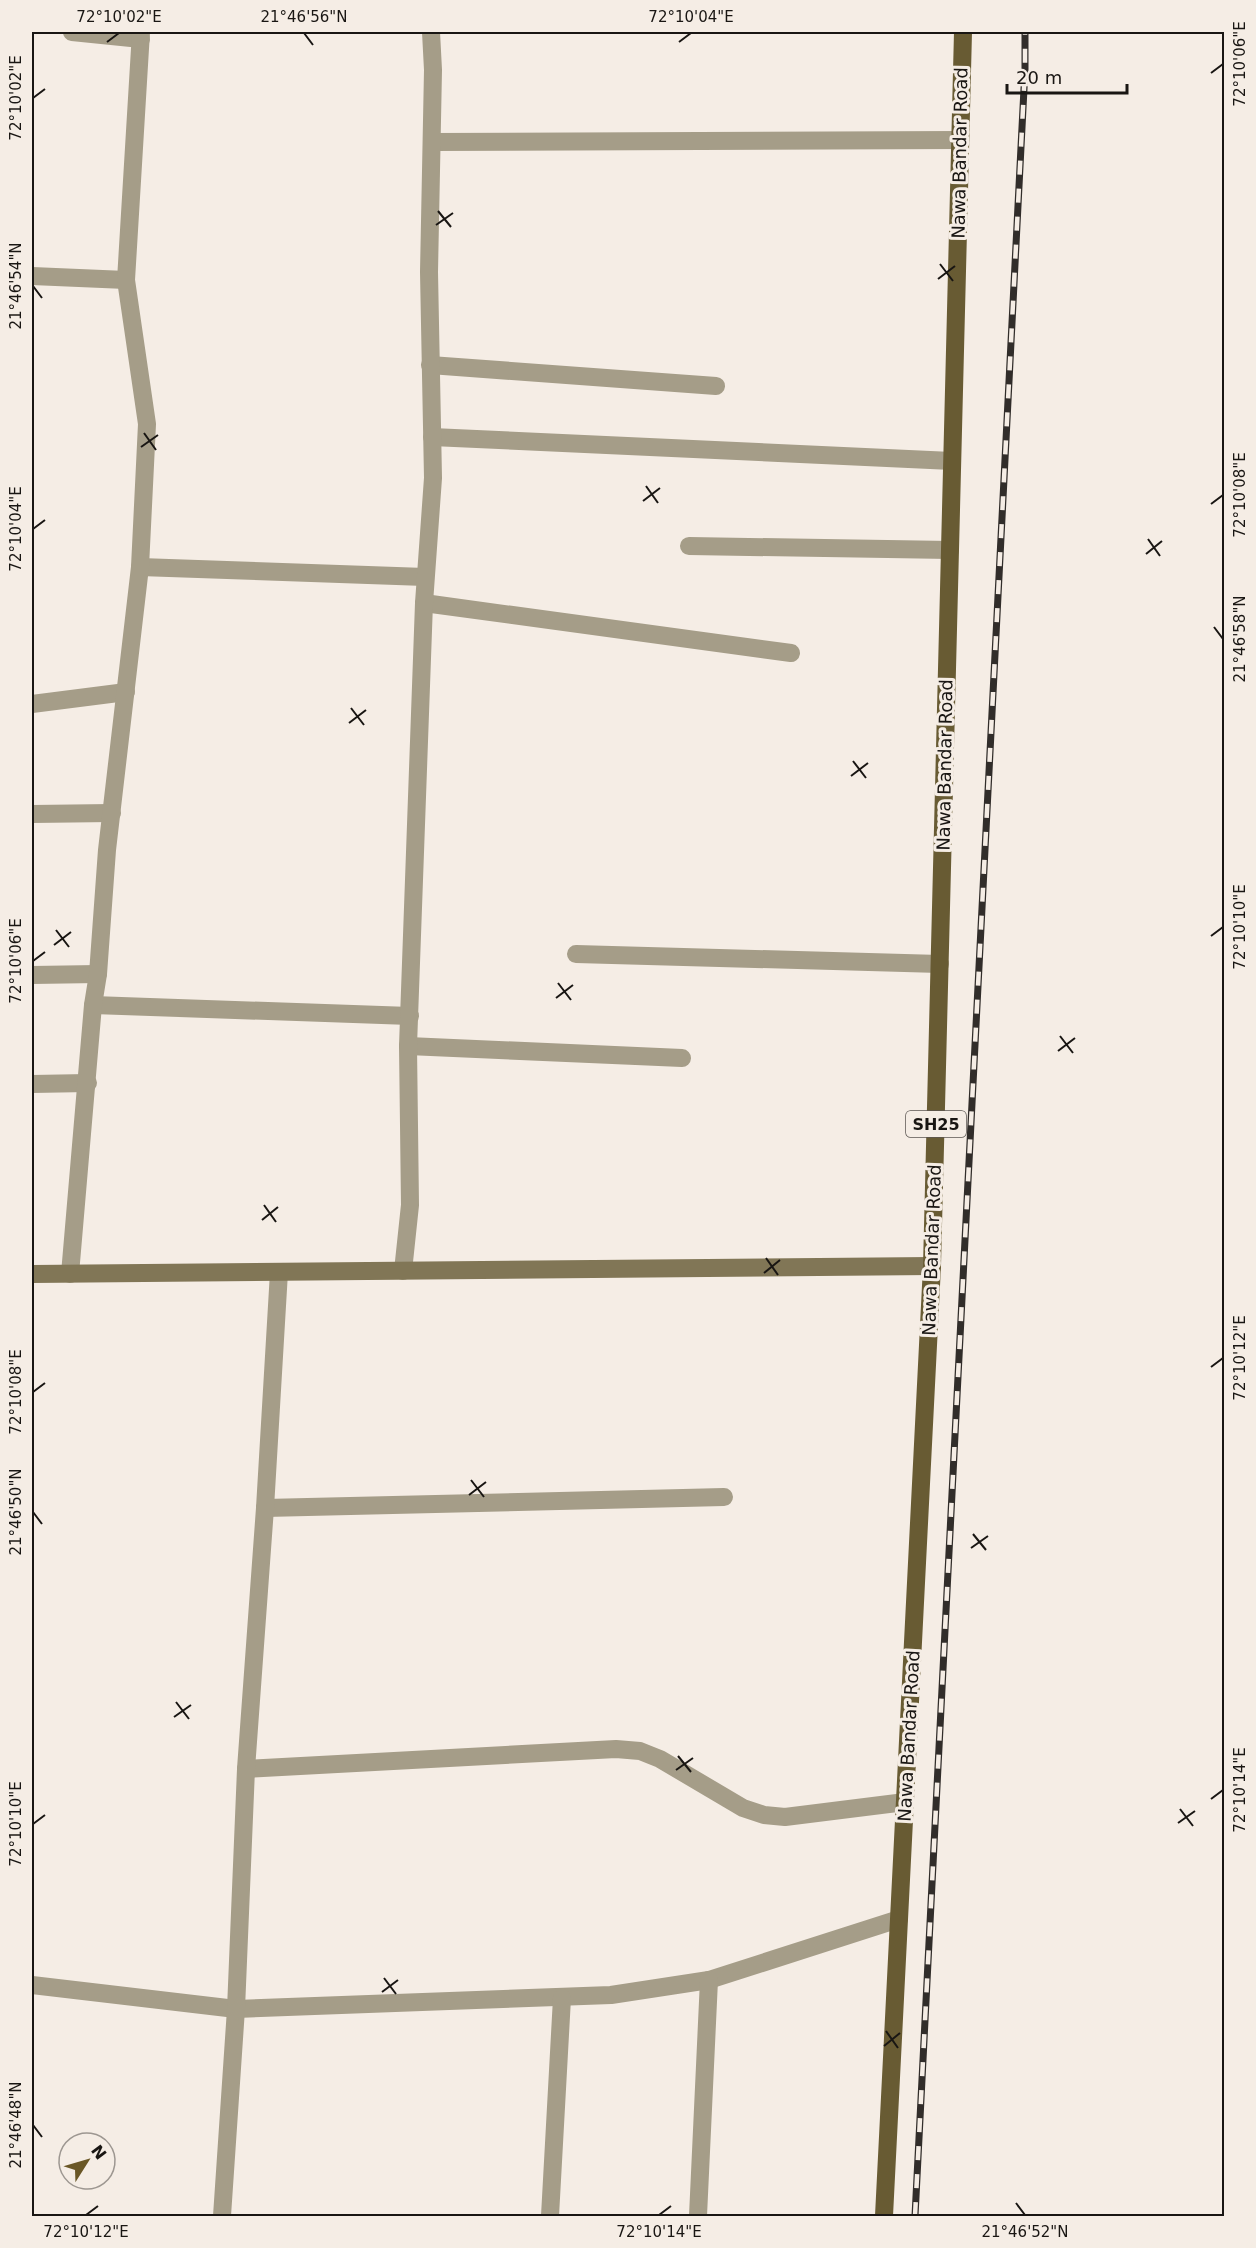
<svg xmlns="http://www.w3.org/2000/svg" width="1256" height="2248" viewBox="0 0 1256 2248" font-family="'DejaVu Sans',sans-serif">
<rect width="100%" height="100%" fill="#f5ede5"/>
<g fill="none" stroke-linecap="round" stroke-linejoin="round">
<!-- street -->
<g stroke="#a59d88" stroke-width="18">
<polyline points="72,32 141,39"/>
<polyline points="432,142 960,140"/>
<polyline points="32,276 126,280"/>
<polyline points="430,365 716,386"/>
<polyline points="432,437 952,461"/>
<polyline points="689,546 950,550"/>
<polyline points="140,567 425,577"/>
<polyline points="424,603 791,653"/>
<polyline points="32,704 126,692"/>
<polyline points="32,814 112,813"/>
<polyline points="576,954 940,964"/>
<polyline points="32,975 98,974"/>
<polyline points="93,1005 410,1016"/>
<polyline points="408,1046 682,1058"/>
<polyline points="32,1084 88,1083"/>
<polyline points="403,1271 410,1205 408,1046 424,603 433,478 429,272 433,70 431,32"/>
<polyline points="70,1274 93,1005 98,974 107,850 140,567 147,424 126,280 141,32"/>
<polyline points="265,1508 724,1497"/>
<polyline points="246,1769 616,1749 640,1751 660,1759 743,1808 764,1815 785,1817 905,1802"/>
<polyline points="32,1985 236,2009 611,1995 709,1980 899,1919"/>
<polyline points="222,2216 236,2009 246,1769 265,1508 279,1272"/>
<polyline points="550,2216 562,1998"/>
<polyline points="698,2216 709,1980"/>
</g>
<!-- secondary -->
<polyline stroke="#817656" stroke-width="18" points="32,1274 932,1266"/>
<!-- primary -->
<polyline stroke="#685b33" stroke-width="18" points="884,2216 932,1266 963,32"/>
<!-- rail casing -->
<g stroke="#312d2a" stroke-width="7">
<polyline id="rail" points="915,2216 1025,69 1025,32"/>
</g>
<!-- rail -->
<use href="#rail" stroke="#f5ede5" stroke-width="4.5" stroke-dasharray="14" stroke-linecap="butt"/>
</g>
<!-- ticks -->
<path fill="none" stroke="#191613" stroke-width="2" d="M 304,33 L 313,45M 107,42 L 119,33M 679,42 L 691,33M 1211,73 L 1223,64M 33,98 L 45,89M 438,211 L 451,227M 436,225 L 453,213M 940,264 L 953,281M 938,279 L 955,266M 33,286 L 42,298M 144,433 L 156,450M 141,447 L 158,435M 646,486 L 658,503M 643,501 L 660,488M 1211,504 L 1223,495M 33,529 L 45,520M 1148,539 L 1160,556M 1146,554 L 1162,541M 1214,627 L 1223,639M 351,708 L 364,725M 349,723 L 366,710M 853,761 L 866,778M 851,776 L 868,763M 56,930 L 69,947M 1211,936 L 1223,927M 54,945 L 71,932M 33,961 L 45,952M 558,983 L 571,1000M 556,998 L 573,985M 1060,1036 L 1073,1053M 1058,1051 L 1075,1038M 264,1205 L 276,1222M 262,1220 L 278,1207M 766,1258 L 778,1275M 764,1273 L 780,1260M 1211,1367 L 1223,1358M 33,1392 L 45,1383M 471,1480 L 484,1497M 469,1495 L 486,1482M 33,1512 L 42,1524M 973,1534 L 986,1550M 971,1548 L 988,1536M 176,1702 L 189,1719M 174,1717 L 191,1705M 678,1756 L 691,1772M 676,1770 L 693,1758M 1211,1799 L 1223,1790M 1180,1809 L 1193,1826M 1178,1823 L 1195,1811M 33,1824 L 45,1815M 384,1978 L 396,1994M 382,1992 L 398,1980M 886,2031 L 898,2048M 884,2046 L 900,2033M 33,2125 L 42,2137M 1016,2203 L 1025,2215M 86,2215 L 98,2206M 659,2215 L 671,2206"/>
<g text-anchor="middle" stroke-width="6" stroke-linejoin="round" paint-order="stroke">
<!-- shield labels -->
<rect fill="#f5ede5" stroke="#5b5652" stroke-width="1.5" x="906" y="1111" width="60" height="26" rx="4.5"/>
<g font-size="16" font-weight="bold" fill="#191613">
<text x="936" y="1130">SH25</text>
</g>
<!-- street labels -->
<g font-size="18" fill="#191613" stroke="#f5ede5">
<text transform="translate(960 153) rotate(-89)" y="6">Nawa Bandar Road</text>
<text transform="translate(945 765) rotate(-89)" y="6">Nawa Bandar Road</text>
<text transform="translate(932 1250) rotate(-88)" y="6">Nawa Bandar Road</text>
<text transform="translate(909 1736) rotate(-87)" y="6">Nawa Bandar Road</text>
</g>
</g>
<!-- border -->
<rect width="1256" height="2248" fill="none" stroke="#f5ede5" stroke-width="66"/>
<!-- north arrow -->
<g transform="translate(87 2161) rotate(53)"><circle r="28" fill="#f5ede5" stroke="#9d9791" stroke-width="1.5"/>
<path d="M0-4.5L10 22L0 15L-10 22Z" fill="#6a5726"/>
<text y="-9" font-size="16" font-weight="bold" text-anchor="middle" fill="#191613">N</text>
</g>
<!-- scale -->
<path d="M1007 84v9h120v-9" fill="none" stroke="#191613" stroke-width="3"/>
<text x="1016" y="84" font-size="18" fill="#191613" stroke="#f5ede5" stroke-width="4.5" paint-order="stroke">20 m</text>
<rect x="33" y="33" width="1190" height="2182" fill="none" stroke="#191613" stroke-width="2"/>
<g font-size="15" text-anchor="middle" fill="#191613">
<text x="119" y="22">72°10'02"E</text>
<text x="304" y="22">21°46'56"N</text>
<text x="691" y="22">72°10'04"E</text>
<text transform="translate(1240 64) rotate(-90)" y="5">72°10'06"E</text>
<text transform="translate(16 98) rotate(-90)" y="5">72°10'02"E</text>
<text transform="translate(16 286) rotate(-90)" y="5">21°46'54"N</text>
<text transform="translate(1240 495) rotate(-90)" y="5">72°10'08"E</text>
<text transform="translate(16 529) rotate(-90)" y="5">72°10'04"E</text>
<text transform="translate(1240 639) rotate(-90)" y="5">21°46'58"N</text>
<text transform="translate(1240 927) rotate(-90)" y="5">72°10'10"E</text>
<text transform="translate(16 961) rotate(-90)" y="5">72°10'06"E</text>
<text transform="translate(1240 1358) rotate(-90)" y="5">72°10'12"E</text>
<text transform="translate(16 1392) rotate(-90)" y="5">72°10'08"E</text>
<text transform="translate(16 1512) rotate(-90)" y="5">21°46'50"N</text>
<text transform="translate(1240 1790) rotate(-90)" y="5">72°10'14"E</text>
<text transform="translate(16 1824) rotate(-90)" y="5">72°10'10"E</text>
<text transform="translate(16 2125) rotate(-90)" y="5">21°46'48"N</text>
<text x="86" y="2237">72°10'12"E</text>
<text x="659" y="2237">72°10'14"E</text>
<text x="1025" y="2237">21°46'52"N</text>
</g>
</svg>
